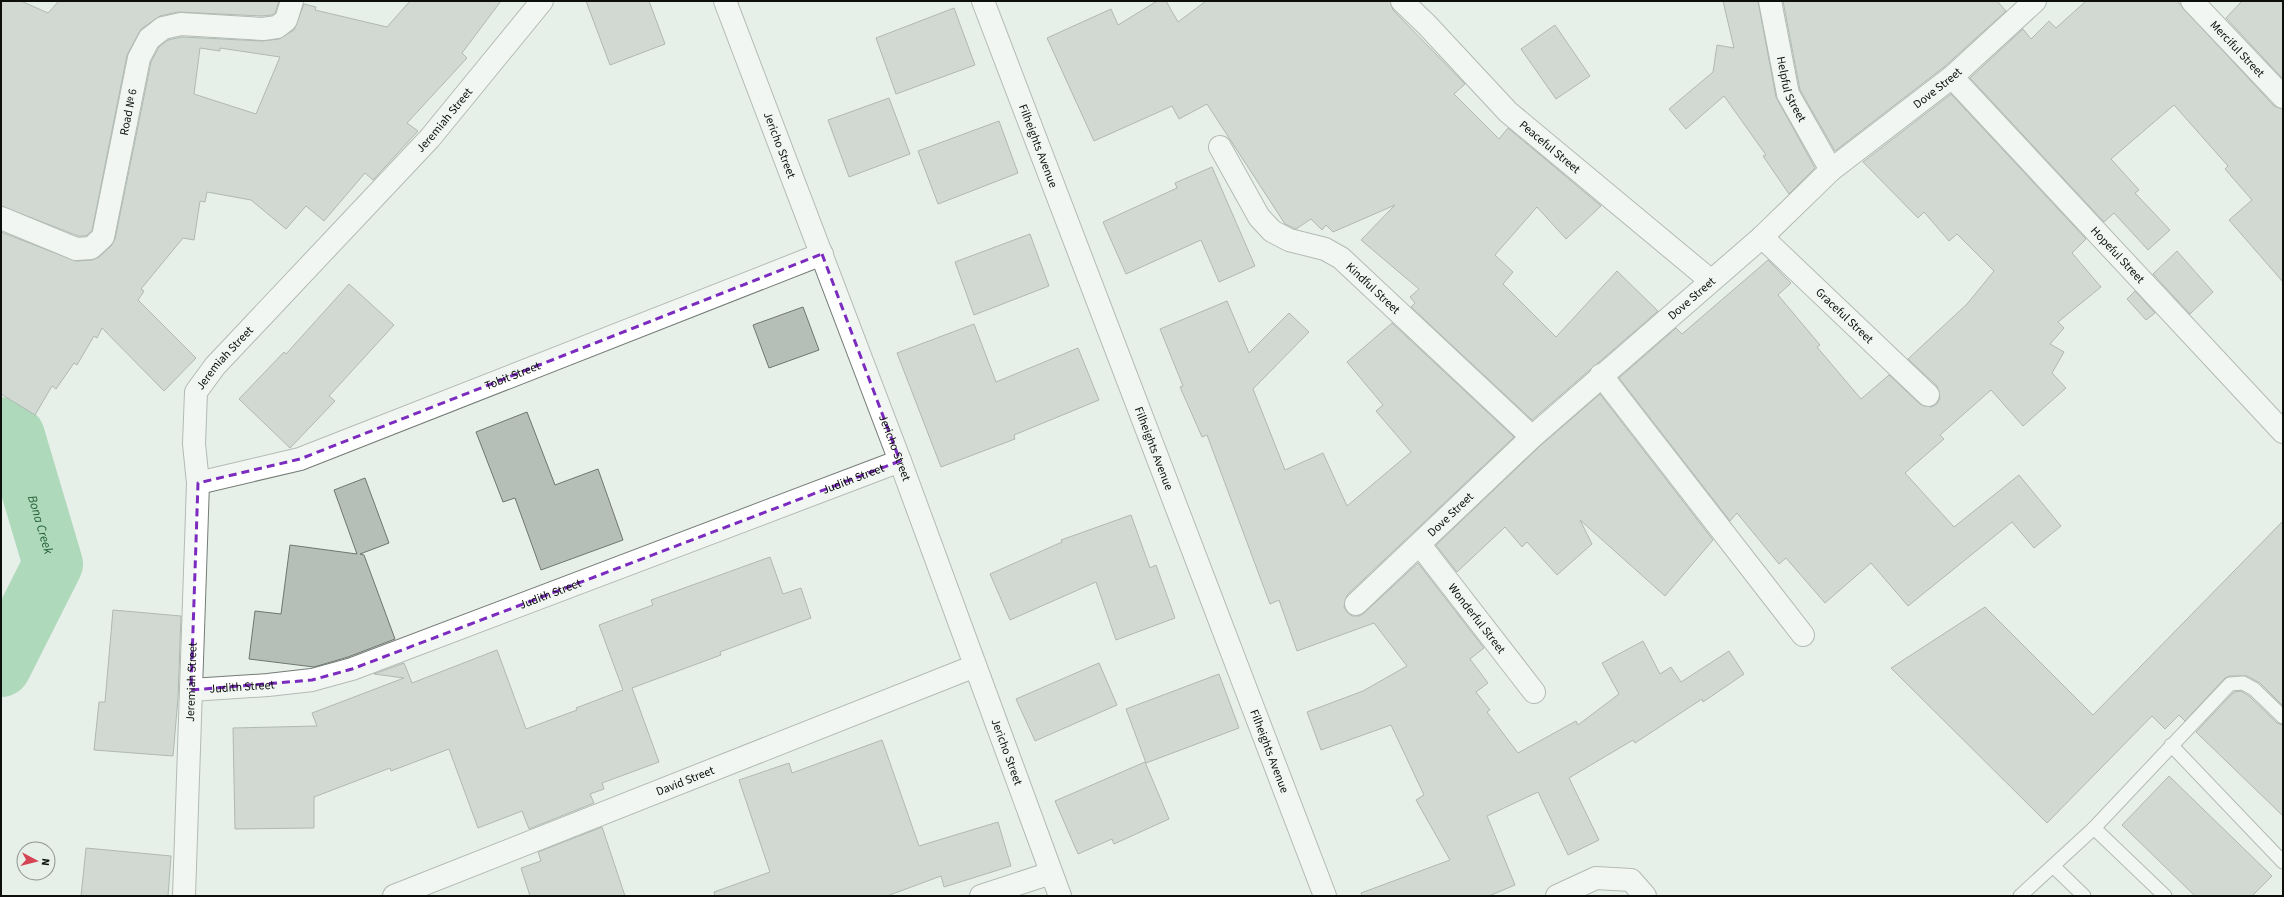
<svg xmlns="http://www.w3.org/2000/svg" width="2284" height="897" viewBox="0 0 2284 897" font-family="'Source Sans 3',sans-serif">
<rect width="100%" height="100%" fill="#e7efe9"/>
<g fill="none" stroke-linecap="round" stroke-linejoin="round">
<!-- river -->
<path stroke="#68be81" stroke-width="60" id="s1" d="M 1,427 L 15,436 L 53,564 L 1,667"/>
</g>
<!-- building -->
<g fill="#b5beb7" stroke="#6e7670" fill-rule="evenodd">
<polygon points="1,1 21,1 48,13 59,1 279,1 275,13 272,15 262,16 178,12 160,16 141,29 127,55 92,231 86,236 78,236 1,206"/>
<path d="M 410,1 L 501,1 L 462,53 L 467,58 L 407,123 L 418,131 L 373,180 L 365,173 L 324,221 L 306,206 L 286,229 L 251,200 L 207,192 L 205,202 L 200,201 L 194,240 L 183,238 L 141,289 L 144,291 L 138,300 L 196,358 L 164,391 L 102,328 L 97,338 L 94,336 L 77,365 L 74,363 L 56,389 L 52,386 L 35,415 L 1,394 L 1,232 L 76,261 L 92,260 L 99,257 L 111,246 L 115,239 L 151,62 L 159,47 L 168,40 L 182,37 L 262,41 L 279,39 L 294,30 L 304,4 L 316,7 L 315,10 L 387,27 ZM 200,48 L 220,51 L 220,48 L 280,57 L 256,114 L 194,94 Z"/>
<polygon points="586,1 649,1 665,44 610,65"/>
<polygon points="1157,1 1166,1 1178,22 1206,1 1390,1 1393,10 1465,84 1454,94 1499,139 1508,128 1601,206 1566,239 1537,207 1495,255 1513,272 1503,284 1556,337 1617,271 1658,311 1532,420 1411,307 1415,303 1410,297 1419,289 1361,240 1395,205 1333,232 1326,225 1322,230 1311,219 1296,229 1285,224 1207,104 1179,119 1172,106 1094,141 1047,38 1111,9 1118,25"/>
<polygon points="1723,1 1758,1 1776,97 1815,168 1789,194 1763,156 1766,155 1724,96 1686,129 1669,109 1713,72 1717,45 1734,48"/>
<polygon points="1783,1 1997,1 2006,11 1944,67 1835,151 1800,90"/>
<polygon points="2086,1 2177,1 2274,106 2283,109 2283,282 2229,220 2252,200 2225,169 2228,166 2174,105 2111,159 2139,190 2135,193 2170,230 2148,250 2114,213 2104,222 1970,78 2023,29 2031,39 2049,21 2056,28"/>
<polygon points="2242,1 2283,1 2283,79 2226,18"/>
<polygon points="954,8 975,65 896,94 876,38"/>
<polygon points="1555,25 1590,76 1556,99 1521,49"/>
<polygon points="1951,94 2086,239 2072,253 2101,287 2058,322 2064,328 2050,344 2064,352 2052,373 2066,388 2023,426 1991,390 1940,435 1944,439 1905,473 1954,527 2019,475 2061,526 2034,548 2012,522 1908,606 1871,563 1825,603 1786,558 1779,564 1737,513 1730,521 1619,378 1676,328 1682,334 1768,260 1791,283 1778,295 1820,345 1817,347 1861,399 1889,375 1920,404 1931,407 1937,404 1940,398 1937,386 1908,359 1967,304 1994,271 1957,234 1949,241 1924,212 1918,218 1863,162"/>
<polygon points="889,98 910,154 849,177 828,120"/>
<polygon points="999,121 1018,173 938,204 918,151"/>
<polygon points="1212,167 1255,266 1219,282 1201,240 1126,274 1103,222 1177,188 1175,183"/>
<polygon points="1030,234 1049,286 974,315 955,262"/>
<polygon points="2177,251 2213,292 2190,314 2153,274"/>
<polygon points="349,284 394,325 329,396 335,401 290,448 239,399 284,352 286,354"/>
<polygon points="2135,291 2155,313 2146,320 2127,299"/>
<polygon points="1227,301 1249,353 1289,313 1309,332 1253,389 1285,470 1323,453 1347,506 1411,452 1376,411 1383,405 1347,362 1392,323 1514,437 1347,595 1344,607 1347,612 1352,616 1359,616 1364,613 1418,563 1484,648 1470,659 1488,683 1476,692 1490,710 1487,712 1518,753 1576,721 1578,725 1619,694 1602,663 1643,641 1660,674 1671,667 1681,682 1729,651 1744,674 1703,702 1702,699 1635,743 1633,740 1569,778 1599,840 1568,855 1538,792 1487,816 1515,885 1489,896 1362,896 1361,893 1450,860 1416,800 1424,795 1391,725 1321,750 1307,712 1363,691 1407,666 1374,623 1297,651 1279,600 1270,604 1207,435 1202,437 1180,387 1183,386 1160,329"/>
<polygon points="803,307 819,350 769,368 753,325"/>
<polygon points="974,324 996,382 1078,348 1099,400 1014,435 1015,439 941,467 897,353"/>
<polygon points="1600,394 1713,540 1665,596 1580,520 1592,544 1557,575 1527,542 1522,547 1505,527 1457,572 1436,545 1540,446"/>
<polygon points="527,412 555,485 598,469 623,540 541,570 515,498 503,502 476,432"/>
<polygon points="365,478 389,543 360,554 364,555 395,639 348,657 314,667 249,659 255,611 281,614 290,545 357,554 334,490"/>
<polygon points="1131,515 1150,568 1156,565 1175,618 1116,640 1096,582 1010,620 990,574 1062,542 1061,540"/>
<polygon points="2283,521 2283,706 2260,683 2247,676 2229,676 2225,678 2185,721 2179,715 2165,729 2152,716 2047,823 1891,668 1985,607 2093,715"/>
<polygon points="770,557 783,594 801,588 811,618 720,652 721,655 632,688 659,762 602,783 604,789 590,794 594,803 529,829 522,811 478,828 449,749 391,771 390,768 314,797 314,828 235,829 233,728 317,726 312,713 404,678 374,674 404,663 412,683 497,650 526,729 577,710 576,708 623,690 599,625 653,605 651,600"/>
<polygon points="113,610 181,616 178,698 173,756 94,750 99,702 105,702"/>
<polygon points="1099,663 1117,705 1035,741 1016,699"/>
<polygon points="1219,674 1239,728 1146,763 1126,709"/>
<polygon points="2241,691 2249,696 2277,723 2283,725 2283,816 2196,732 2234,692"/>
<polygon points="882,740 919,846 998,822 1011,866 944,887 941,876 887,896 715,896 714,892 770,872 739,780 789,763 792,773"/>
<polygon points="1145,762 1169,819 1114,844 1112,839 1078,854 1055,801"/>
<polygon points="2169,776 2272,876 2252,896 2195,896 2122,825"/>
<polygon points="602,827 625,896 530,896 521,868 541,861 538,852"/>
<polygon points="86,848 171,856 168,896 81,896"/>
</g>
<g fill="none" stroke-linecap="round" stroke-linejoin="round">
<!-- service casing -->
<g stroke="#747c76" stroke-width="15">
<g id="service">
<polyline points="2171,745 2283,862"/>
<polyline points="2094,828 2165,896"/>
<polyline points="2053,866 2084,896"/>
<polyline points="2020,896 2094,828 2230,684 2243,683 2254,689 2283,717"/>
</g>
</g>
<!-- minor casing -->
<g stroke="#747c76" stroke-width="24">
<g id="minor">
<path id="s2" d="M 725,1 L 900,461 L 1060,896"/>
<path id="s3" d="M 983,1 L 1325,896"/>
<path id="s4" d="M 1402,1 L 1427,25 L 1508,112 L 1710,280"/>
<path id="s5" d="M 1770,1 L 1788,94 L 1831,170"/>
<path id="s6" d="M 2192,1 L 2283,97"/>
<path id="s7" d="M 1952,77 L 2283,432"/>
<path id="s8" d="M 1220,147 L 1259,217 L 1272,231 L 1289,240 L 1325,249 L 1341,258 L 1532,437"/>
<path id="s9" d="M 1,218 L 76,249 L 91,248 L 103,237 L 139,58 L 149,39 L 163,28 L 181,24 L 263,29 L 277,27 L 286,20 L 292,1"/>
<path id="s10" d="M 1762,237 L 1928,395"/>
<polyline points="1601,375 1803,635"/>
<path id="s11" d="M 198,483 L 300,459 L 822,254"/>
<path id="s12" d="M 1420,545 L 1534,692"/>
<path id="s13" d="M 1356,604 L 1532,437 L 1762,237 L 1831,170 L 1952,77 L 2035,1"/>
<path id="s14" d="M 191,690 L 268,685 L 312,680 L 352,669 L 900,461"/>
<path id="s15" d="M 184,896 L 198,483 L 194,444 L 196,392 L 215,366 L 430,138 L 542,1"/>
<path id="s16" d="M 394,896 L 975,666"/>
<polyline points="981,896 1051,873"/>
<polyline points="1557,896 1596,878 1631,880 1645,896"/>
</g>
</g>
<!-- service -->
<use href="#service" stroke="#fff" stroke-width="13"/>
<!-- minor -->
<use href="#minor" stroke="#fff" stroke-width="22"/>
</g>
<!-- marked area -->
<path d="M0 0H2284V897H0ZM 822,254 L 900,461 L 352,669 L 312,680 L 191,690 L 198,483 L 300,459 Z" fill="#e7efe9" fill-opacity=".55" fill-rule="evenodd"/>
<path fill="none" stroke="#7b2cbf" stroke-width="3" stroke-dasharray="8 5" stroke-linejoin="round" d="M 822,254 L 900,461 L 352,669 L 312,680 L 191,690 L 198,483 L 300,459 Z"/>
<g text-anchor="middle" stroke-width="4" stroke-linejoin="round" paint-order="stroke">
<!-- street labels -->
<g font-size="12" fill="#0c0f0c" stroke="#e7efe9">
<text dy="4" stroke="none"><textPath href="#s6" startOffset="66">Merciful Street</textPath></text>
<text dy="4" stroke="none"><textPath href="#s13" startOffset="778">Dove Street</textPath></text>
<text dy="4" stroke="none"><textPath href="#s5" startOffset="91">Helpful Street</textPath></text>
<text dy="4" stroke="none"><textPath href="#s9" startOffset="240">Road № 6</textPath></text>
<text dy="4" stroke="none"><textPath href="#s15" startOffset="873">Jeremiah Street</textPath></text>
<text dy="4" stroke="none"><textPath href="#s2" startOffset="154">Jericho Street</textPath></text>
<text dy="4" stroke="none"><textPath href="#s3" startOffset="155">Filheights Avenue</textPath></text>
<text dy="4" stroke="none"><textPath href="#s4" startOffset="208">Peaceful Street</textPath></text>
<text dy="4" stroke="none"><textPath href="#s7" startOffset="243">Hopeful Street</textPath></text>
<text dy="4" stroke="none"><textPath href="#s8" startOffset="218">Kindful Street</textPath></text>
<text dy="4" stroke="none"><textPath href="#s13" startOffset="454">Dove Street</textPath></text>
<text dy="4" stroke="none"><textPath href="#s10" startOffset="114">Graceful Street</textPath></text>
<text dy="4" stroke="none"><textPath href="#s15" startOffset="549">Jeremiah Street</textPath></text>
<text dy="4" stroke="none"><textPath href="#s11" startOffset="333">Tobit Street</textPath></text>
<text dy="4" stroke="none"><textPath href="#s2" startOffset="478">Jericho Street</textPath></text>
<text dy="4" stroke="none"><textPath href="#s3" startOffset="479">Filheights Avenue</textPath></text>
<text dy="4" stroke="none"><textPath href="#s14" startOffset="699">Judith Street</textPath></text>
<text dy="4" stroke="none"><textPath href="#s13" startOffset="130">Dove Street</textPath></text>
<text dy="4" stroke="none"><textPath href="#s14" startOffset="375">Judith Street</textPath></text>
<text dy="4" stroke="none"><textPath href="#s12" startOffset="93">Wonderful Street</textPath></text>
<text dy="4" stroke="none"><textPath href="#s15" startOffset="214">Jeremiah Street</textPath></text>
<text dy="4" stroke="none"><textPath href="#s14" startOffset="51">Judith Street</textPath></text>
<text dy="4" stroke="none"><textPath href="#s3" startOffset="803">Filheights Avenue</textPath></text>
<text dy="4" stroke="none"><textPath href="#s2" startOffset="802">Jericho Street</textPath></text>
<text dy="4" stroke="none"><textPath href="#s16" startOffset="313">David Street</textPath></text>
</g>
<!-- water labels -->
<g font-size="13" font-style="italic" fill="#205d35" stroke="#e7efe9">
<text dy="5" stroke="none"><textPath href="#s1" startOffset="109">Bona Creek</textPath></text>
</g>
</g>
<!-- border -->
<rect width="2284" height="897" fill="none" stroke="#0c0f0c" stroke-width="4"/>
<!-- north arrow -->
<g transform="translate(36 861) rotate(97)"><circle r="19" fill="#e7efe9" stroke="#8f9591"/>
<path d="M0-3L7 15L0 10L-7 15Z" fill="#d54455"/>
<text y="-6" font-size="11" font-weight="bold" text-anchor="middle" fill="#0c0f0c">N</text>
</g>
</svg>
